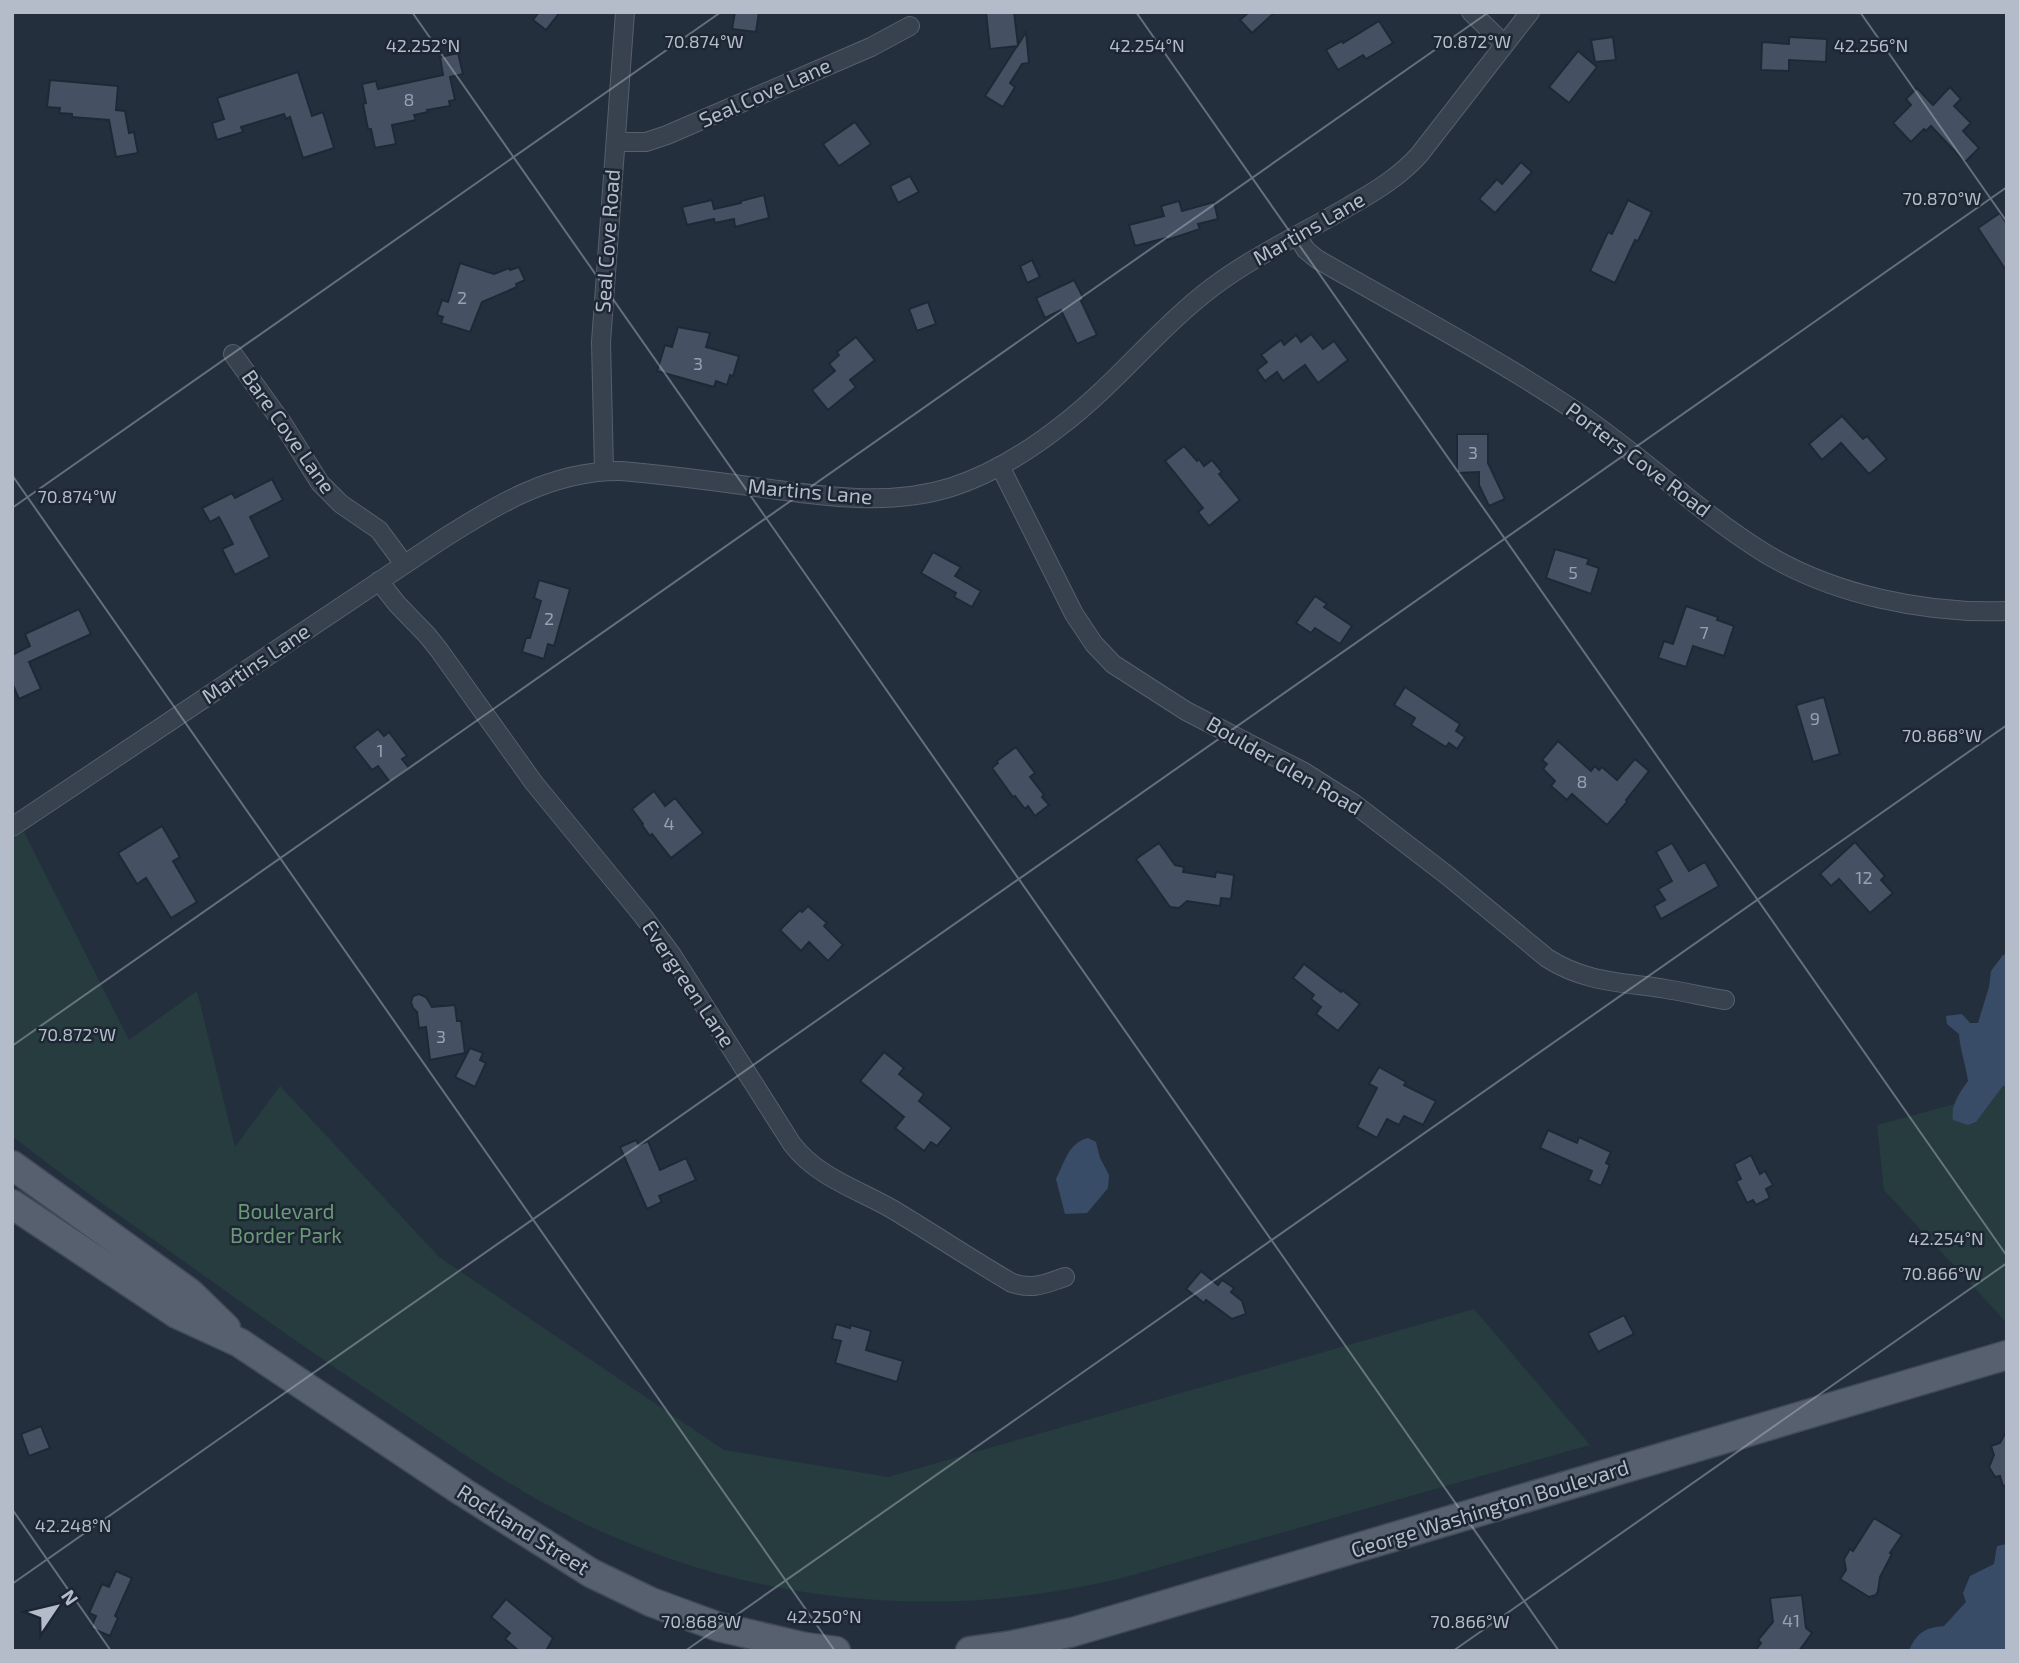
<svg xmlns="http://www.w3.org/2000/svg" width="2019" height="1663" viewBox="0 0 2019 1663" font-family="'Exo 2',sans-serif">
<rect width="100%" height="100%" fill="#242f3e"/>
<!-- green -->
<g fill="#263c3f">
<path d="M 24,832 L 129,1040 L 197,991 L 235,1147 L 280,1086 L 439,1257 L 724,1450 L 888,1477 L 1474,1309 L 1590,1445 L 1122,1578 C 931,1624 738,1603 563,1513 C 492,1477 425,1427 358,1383 C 294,1340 231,1295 168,1250 C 116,1213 63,1176 12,1136 L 12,839 Z"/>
<polygon points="2003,1086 2007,1086 2007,1323 1884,1190 1877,1125 1955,1104 1952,1115 1968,1125 1976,1122"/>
</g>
<!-- water -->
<g fill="#394c67">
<path d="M 2007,954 L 2007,1086 L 2003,1086 L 1976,1122 L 1968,1125 L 1953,1120 C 1950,1106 1960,1092 1968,1081 C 1966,1065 1960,1050 1959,1034 L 1947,1024 L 1946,1016 L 1962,1014 L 1970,1023 L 1978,1023 L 1989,987 L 1991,971 L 2003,955 Z"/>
<path d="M 1088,1138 L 1096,1142 L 1100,1158 L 1109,1175 L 1108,1188 L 1087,1213 L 1065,1214 L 1056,1179 C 1065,1162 1068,1143 1088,1138 Z"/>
<path d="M 2007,1544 L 2007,1651 L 1909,1651 C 1917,1632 1925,1628 1944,1626 L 1966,1602 L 1963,1593 L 1970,1576 L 1994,1564 L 1997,1546 Z"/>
</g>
<!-- building -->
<g fill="#455162" stroke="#1f2835" stroke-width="2">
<polygon points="539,12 560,12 546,30 533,20"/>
<polygon points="735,12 759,12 756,32 732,29"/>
<polygon points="986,12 1014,12 1018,45 1026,32 1029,63 1022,64 1010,83 1015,87 1003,107 985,96 1017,46 990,49"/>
<polygon points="1249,12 1275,12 1252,33 1240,20"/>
<polygon points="1379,21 1393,43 1366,59 1363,55 1338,70 1326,50 1342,41 1343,43"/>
<polygon points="1613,37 1616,60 1595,62 1591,40"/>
<polygon points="1789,37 1827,39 1826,62 1789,60 1789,71 1761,70 1762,42 1789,44"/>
<polygon points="1578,51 1597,67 1569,103 1549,87"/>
<polygon points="458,53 463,74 450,77 455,100 449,101 450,106 427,110 428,112 414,115 416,120 392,125 396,144 375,148 371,129 368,129 363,104 366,103 362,84 376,81 378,89 443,75 440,57"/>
<polygon points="298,72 312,116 323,112 334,148 303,158 290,117 286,119 284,114 241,127 243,132 217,140 212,123 224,119 217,98"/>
<polygon points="50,80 118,86 116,110 125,111 129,133 134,132 138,153 116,157 109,120 72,117 72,114 59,113 60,108 47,107"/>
<polygon points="1950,87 1961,99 1954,106 1971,123 1963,131 1979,148 1965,162 1931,126 1926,131 1924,129 1911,142 1893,123 1911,105 1906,99 1917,88 1933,105"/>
<polygon points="855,122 871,144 839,166 823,144"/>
<polygon points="1521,162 1532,172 1495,213 1479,199 1497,179 1502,184"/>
<polygon points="910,176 919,192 898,203 890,186"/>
<polygon points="764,195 769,218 735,227 734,219 715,223 714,219 687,225 682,207 712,200 714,209 741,203 741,201"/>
<polygon points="1628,200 1652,212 1638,241 1635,240 1615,283 1590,271 1608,232 1612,234"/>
<polygon points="1179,201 1182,211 1214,202 1218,219 1198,224 1200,229 1167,240 1166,238 1135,246 1129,225 1164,216 1161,206"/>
<polygon points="2000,213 2007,224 2007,272 1978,228"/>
<polygon points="1032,260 1040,277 1027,283 1020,266"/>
<polygon points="460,263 494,274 509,268 510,270 519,267 525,280 516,284 517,287 482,302 470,332 441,323 443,317 437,315 442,300 448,302"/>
<polygon points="1074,280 1084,299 1081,301 1097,335 1077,344 1061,310 1045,318 1036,298"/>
<polygon points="928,302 936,324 917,331 909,309"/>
<polygon points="678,327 710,333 706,347 739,356 733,376 730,375 727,385 716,381 714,387 657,371 665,345 672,347"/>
<polygon points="1311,334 1323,349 1334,341 1348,360 1318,383 1305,365 1283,381 1277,372 1265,381 1257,370 1267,362 1261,355 1281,340 1284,345 1296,335 1301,342"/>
<polygon points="856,337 875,360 850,380 856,387 828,410 812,390 835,371 829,364 839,355 837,352"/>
<polygon points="1842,416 1863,439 1867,436 1887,459 1869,474 1841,443 1822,460 1809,444"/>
<polygon points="1457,434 1488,434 1488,463 1505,499 1489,506 1479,485 1479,472 1457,473"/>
<polygon points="1184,446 1197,461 1199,459 1204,466 1212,460 1222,472 1219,474 1240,500 1209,526 1198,512 1203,508 1165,461"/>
<polygon points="272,479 283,500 250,517 270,557 235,575 222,549 233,544 219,517 210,522 202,508 232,493 235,498"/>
<polygon points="1555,549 1589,559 1587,564 1599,568 1591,594 1546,578"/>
<polygon points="933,552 961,567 955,576 981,591 972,607 954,597 956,593 921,573"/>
<polygon points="539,580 570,589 554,646 548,644 544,659 522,652 526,638 530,638 541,601 534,598"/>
<polygon points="1315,596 1327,604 1324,607 1352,626 1340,644 1315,628 1311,633 1296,623"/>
<polygon points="1686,606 1718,617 1717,620 1734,626 1724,656 1693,646 1686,667 1658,658 1664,641 1673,644"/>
<polygon points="79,609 91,634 29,662 41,689 19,699 12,683 12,655 30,646 25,634"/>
<polygon points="1405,687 1460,724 1456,731 1465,737 1457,749 1449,743 1446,747 1411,725 1415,718 1394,705"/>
<polygon points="1824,697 1840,754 1813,762 1796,705"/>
<polygon points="378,729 384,736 389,732 407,756 402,759 409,768 390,782 378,766 372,770 354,747"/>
<polygon points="1558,741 1591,771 1595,766 1599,770 1602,767 1617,780 1635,759 1649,771 1626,800 1627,802 1607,825 1572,794 1567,800 1551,786 1555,781 1543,769 1547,764 1542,760"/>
<polygon points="1016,747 1035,773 1030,777 1044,795 1042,797 1049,805 1035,816 1028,806 1025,809 1015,796 1013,797 992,768 998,763 997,761"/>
<polygon points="654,791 665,806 675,798 703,833 671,858 652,834 650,836 642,825 643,824 632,809"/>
<polygon points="162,826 180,857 173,861 197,902 171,918 146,878 137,884 118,853"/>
<polygon points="1855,842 1885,876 1881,880 1893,893 1870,913 1839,879 1831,886 1820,874"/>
<polygon points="1159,843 1175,865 1184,867 1183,872 1215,877 1216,872 1234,875 1231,899 1221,898 1220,906 1187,901 1179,908 1170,907 1136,859"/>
<polygon points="1672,843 1689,871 1705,862 1719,886 1661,919 1654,906 1665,900 1658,889 1672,881 1656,852"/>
<polygon points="808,906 827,923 824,926 843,945 828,961 809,942 801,951 780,930 800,910 802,912"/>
<polygon points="1304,964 1341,992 1342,990 1360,1004 1338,1031 1316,1014 1321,1007 1311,999 1314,995 1293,978"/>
<polygon points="419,994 426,997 432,1007 455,1005 457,1021 461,1021 465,1053 430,1060 426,1027 419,1028 417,1012 413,1008 411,1002 413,996"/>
<polygon points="470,1048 483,1053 480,1060 486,1063 475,1087 455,1077"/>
<polygon points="884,1052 904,1068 899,1074 924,1094 919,1101 952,1128 937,1146 931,1142 924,1151 895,1128 904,1117 860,1081"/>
<polygon points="1379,1067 1406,1082 1404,1085 1436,1101 1423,1125 1404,1116 1399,1125 1387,1119 1377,1138 1357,1127 1377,1088 1369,1084"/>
<polygon points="1548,1130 1577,1143 1579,1137 1611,1152 1606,1163 1610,1165 1601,1186 1588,1180 1592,1171 1540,1148"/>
<polygon points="636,1140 639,1145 648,1141 660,1170 686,1158 696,1180 659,1196 662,1202 647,1209 620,1147"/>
<polygon points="1751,1155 1760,1174 1765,1171 1773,1185 1766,1189 1770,1198 1756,1205 1753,1200 1747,1203 1736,1181 1741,1179 1734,1164"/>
<polygon points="1201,1271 1218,1285 1222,1280 1234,1288 1231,1292 1242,1301 1246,1314 1232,1319 1206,1300 1204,1303 1186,1289"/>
<polygon points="1624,1315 1634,1334 1598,1352 1588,1333"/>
<polygon points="836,1324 850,1328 851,1325 871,1331 866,1350 903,1361 897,1382 835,1363 841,1341 832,1339"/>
<polygon points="41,1426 50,1448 29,1456 21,1434"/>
<polygon points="2007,1430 2007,1485 2003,1486 2000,1476 1995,1477 1989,1467 1994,1455 1991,1446 2000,1443"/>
<polygon points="1874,1518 1902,1535 1890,1553 1892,1554 1880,1577 1878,1591 1876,1595 1869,1597 1840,1579 1846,1570 1844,1559 1850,1549 1853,1551"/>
<polygon points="116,1571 132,1578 115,1616 118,1618 110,1636 91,1628 96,1616 89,1613 102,1584 109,1587"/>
<polygon points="1802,1595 1806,1628 1812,1633 1799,1651 1755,1651 1761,1643 1758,1640 1773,1622 1770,1598"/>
<polygon points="506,1599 553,1638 546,1651 519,1651 505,1639 510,1633 491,1617"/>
</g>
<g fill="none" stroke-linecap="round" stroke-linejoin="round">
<!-- minor casing -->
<g stroke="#565f6c" stroke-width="20">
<g id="minor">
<polyline points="1471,12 1504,44"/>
<polyline points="616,142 646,142 667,135 871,47 910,26"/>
<path d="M 1297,236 L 1306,250 L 1317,259 C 1404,309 1493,356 1577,412 C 1641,455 1697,511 1763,552 C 1833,595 1926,614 2007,611"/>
<polyline points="233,354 283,424 320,483 341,504 379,530 404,564"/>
<path d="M 1000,466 L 1074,614 L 1094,644 L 1113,664 L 1186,711 L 1304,772 L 1353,803 L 1448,876 L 1547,958 C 1586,983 1623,982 1666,989 C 1686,992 1705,997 1725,1000"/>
<polyline points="604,470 601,342 625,12"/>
<path d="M 379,581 L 397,604 L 427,635 L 439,650 L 534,783 L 643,916 L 672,955 L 792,1144 C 817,1177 857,1189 892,1209 C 932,1233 971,1259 1012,1283 C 1034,1290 1044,1284 1065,1277"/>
<path d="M 12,827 L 438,542 C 494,506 552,470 621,471 C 673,475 726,483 778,490 C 836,498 895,505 952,487 C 992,474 1029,451 1062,425 C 1117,383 1159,327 1214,286 C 1257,254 1306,232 1351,205 C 1376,191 1400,176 1419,155 L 1530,12"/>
</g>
</g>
<!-- primary casing -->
<g stroke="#414a57" stroke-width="31">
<g id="primary">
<polyline points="12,1165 190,1293 226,1328"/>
<polyline points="12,1204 177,1314 240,1343 463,1492 591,1573 651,1602 719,1627 805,1647 836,1651"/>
<polyline points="970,1651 1013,1645 1073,1632 2007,1355"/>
</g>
</g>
<!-- minor -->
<use href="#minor" stroke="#38414e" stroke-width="18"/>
<!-- primary -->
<use href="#primary" stroke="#56606e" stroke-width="28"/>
</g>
<!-- ticks -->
<path fill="none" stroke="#b4bcc9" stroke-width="2" stroke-opacity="0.45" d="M 412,12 L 1559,1651M 1136,12 L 2007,1256M 1860,12 L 2007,222M 12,475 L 835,1651M 12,508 L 721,12M 12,1046 L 1489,12M 12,1509 L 111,1651M 12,1584 L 2007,187M 685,1651 L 2007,725M 1453,1651 L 2007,1263"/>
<g text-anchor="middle" stroke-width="5" stroke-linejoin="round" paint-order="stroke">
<!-- number labels -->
<g font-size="18" fill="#98a1af">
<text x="409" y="106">8</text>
<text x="462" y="304">2</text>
<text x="698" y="370">3</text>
<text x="1473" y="459">3</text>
<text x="1573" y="579">5</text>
<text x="549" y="625">2</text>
<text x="1704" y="639">7</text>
<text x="1815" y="725">9</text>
<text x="380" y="757">1</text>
<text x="1582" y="788">8</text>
<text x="669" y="830">4</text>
<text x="1864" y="884">12</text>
<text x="441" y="1043">3</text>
<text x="1791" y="1627">41</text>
</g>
<!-- street labels -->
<g font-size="21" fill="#b4bcc9" stroke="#1d2633">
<text transform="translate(765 93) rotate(-24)" y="7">Seal Cove Lane</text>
<text transform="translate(1309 229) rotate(-30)" y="7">Martins Lane</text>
<text transform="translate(608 241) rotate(-86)" y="7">Seal Cove Road</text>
<text transform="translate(288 432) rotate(55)" y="7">Bare Cove Lane</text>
<text transform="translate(1638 460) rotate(37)" y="7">Porters Cove Road</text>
<text transform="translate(810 492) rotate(5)" y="7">Martins Lane</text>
<text transform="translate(256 664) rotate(-34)" y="7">Martins Lane</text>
<text transform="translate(1284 766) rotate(30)" y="7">Boulder Glen Road</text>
<text transform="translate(688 984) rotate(56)" y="7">Evergreen Lane</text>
<text transform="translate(1490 1509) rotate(-17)" y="7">George Washington Boulevard</text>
<text transform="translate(523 1530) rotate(32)" y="7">Rockland Street</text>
</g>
<!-- park labels -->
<g font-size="21" fill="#6b9a76" stroke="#1d2633">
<text x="286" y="1219">Boulevard<tspan x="286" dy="24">Border Park</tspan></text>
</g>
</g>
<g font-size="18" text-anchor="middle" fill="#b4bcc9" stroke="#1d2633" stroke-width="5" stroke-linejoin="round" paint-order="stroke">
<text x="704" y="48">70.874°W</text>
<text x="1472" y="48">70.872°W</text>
<text x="423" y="52">42.252°N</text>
<text x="1147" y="52">42.254°N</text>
<text x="1871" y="52">42.256°N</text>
<text x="1942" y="205">70.870°W</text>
<text x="77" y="503">70.874°W</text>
<text x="1942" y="742">70.868°W</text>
<text x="77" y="1041">70.872°W</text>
<text x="1946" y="1245">42.254°N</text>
<text x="1942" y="1280">70.866°W</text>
<text x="73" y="1532">42.248°N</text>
<text x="824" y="1623">42.250°N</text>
<text x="701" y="1628">70.868°W</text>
<text x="1470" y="1628">70.866°W</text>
</g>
<!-- border -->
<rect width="2019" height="1663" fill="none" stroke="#b4bcc9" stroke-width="28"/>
<!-- north arrow -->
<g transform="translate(56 1607) rotate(55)" stroke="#1d2633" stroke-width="5" paint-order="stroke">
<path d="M0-5L12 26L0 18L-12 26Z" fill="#b4bcc9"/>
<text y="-10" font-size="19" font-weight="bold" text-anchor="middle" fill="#b4bcc9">N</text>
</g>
</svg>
